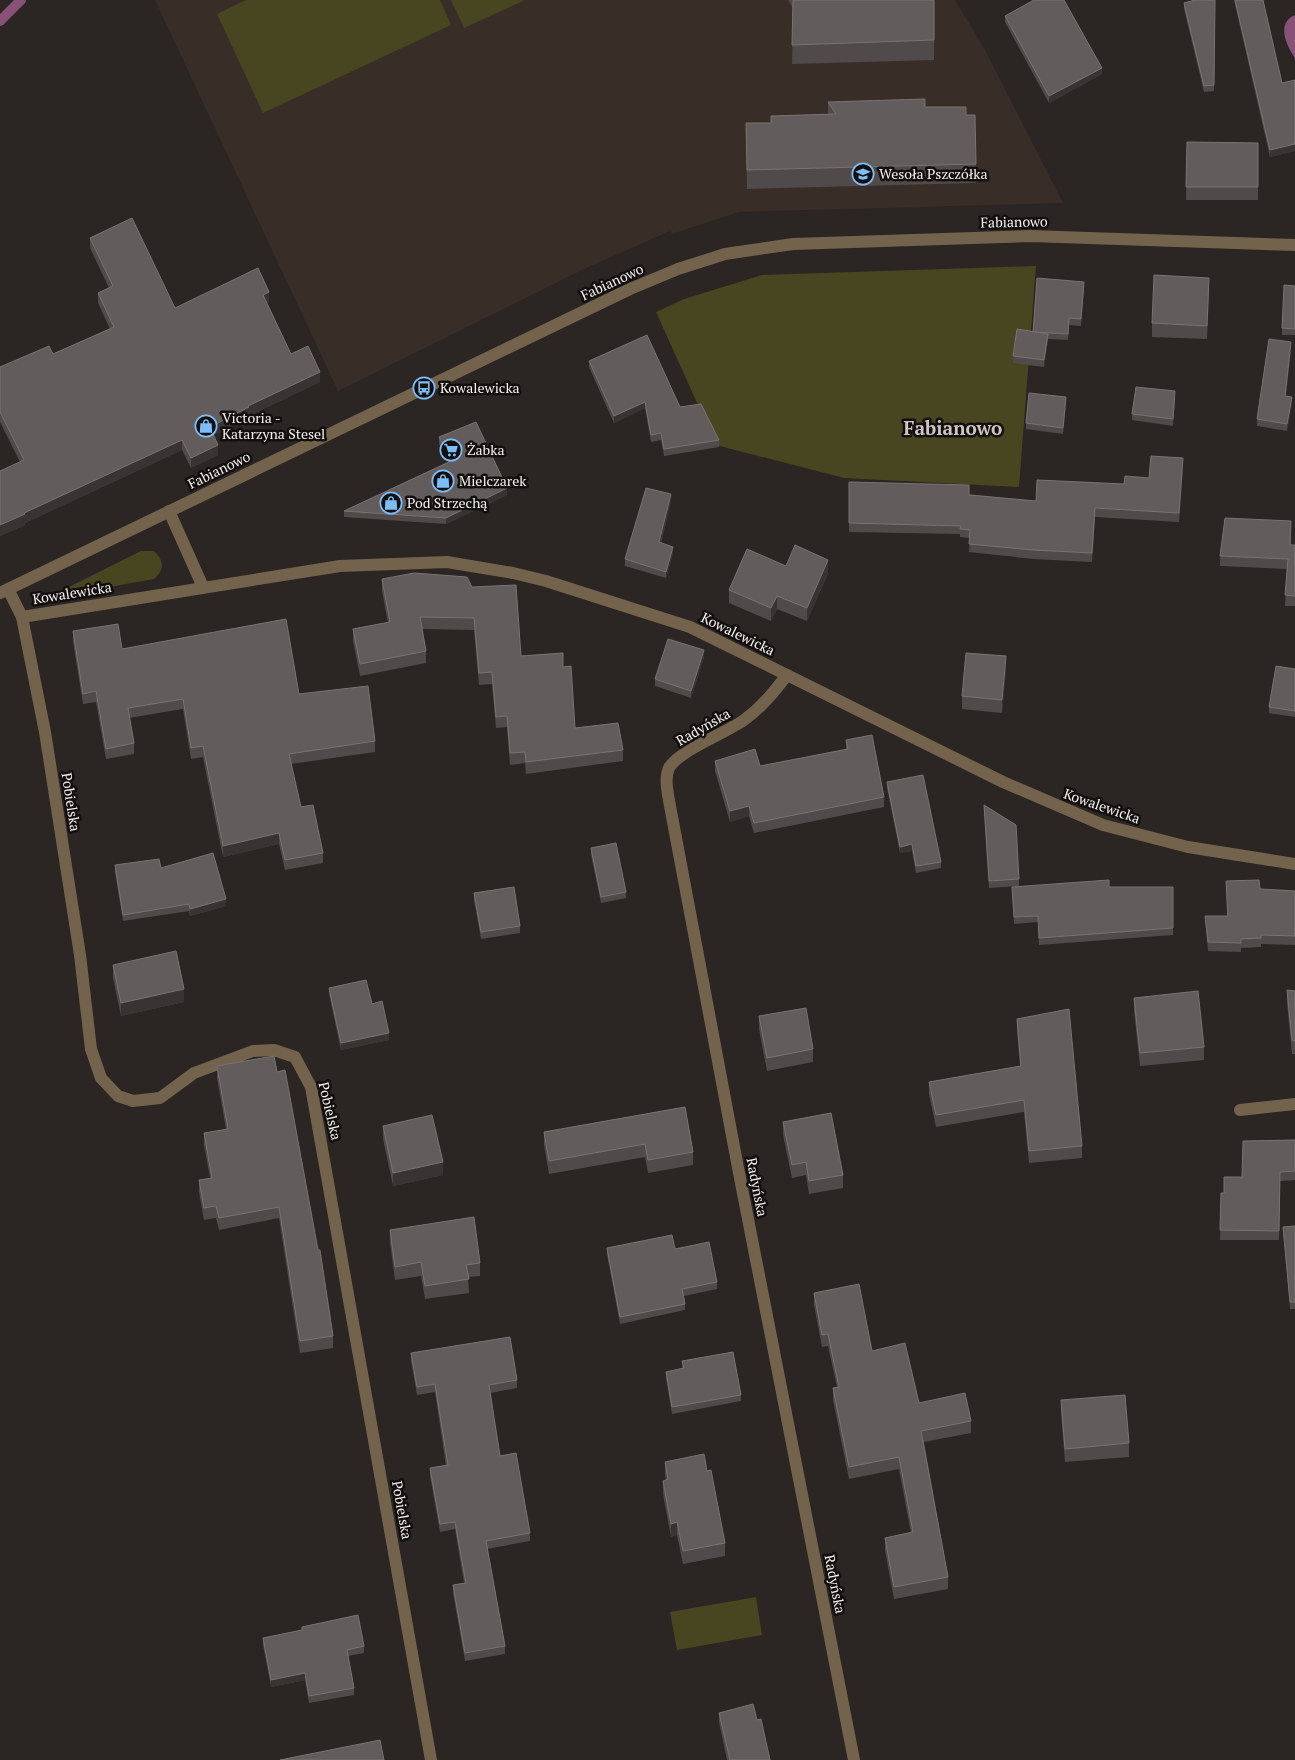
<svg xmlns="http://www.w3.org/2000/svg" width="1295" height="1760" viewBox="0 0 1295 1760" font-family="'PT Serif',serif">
<rect width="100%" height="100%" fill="#2b2523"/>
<!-- built -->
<polygon fill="#392d28" points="155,0 955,0 983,46 1063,203 739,212 672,234 670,231 582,270 338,391"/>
<!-- green -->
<g fill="#484521">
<polygon points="246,0 440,0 451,25 263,113 217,14"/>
<polygon points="451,0 523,0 523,1 464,28"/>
<polygon points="1036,266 1019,487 844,478 716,445 656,312 684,299 762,275"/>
<path d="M 141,551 L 154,551 C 164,560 165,570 154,579 L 60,596 L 57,593 Z"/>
<polygon points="756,1597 762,1635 677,1650 670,1612"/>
</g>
<!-- water -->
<path fill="#875275" d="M 1295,15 L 1295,58 C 1286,45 1276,23 1295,15 Z"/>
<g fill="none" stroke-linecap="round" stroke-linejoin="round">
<!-- stream -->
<polyline stroke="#875275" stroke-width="10" points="0,21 21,0"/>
<!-- minor -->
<g stroke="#73634d" stroke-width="12">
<polyline points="169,511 203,587"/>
<polyline points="8,589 22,617 45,732 80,955 91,1049 101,1078 118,1096 133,1101 160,1098 194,1073 253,1051 274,1050 295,1057 311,1087 431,1760"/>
<polyline points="0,593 630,289 678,269 725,254 793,244 1030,236 1295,245"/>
<polyline points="22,617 340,566 447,562 513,573 546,581 690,627 1003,782 1103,825 1188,847 1295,864"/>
<path d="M 787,675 C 774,692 762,707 744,720 C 728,732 678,751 669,768 C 664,779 668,794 670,806 L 739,1173 L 854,1760"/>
<polyline points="1240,1110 1295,1104"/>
</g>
</g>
<!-- wall -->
<g fill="#504a4a">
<polygon points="788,0 935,0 934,60 792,64 793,8"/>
<polygon points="1215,0 1214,91 1204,92 1184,9 1184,3"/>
<polygon points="1234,0 1263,0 1282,83 1295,80 1295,151 1270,157"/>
<polygon points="1005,16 1102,74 1049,103 1005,22"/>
<polygon points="828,102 925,107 966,115 976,164 976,183 747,189 746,123 771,123 828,114"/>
<polygon points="1187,142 1258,143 1258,200 1186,200"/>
<polygon points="90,238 175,308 269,302 267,303 291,354 320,382 249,416 249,418 214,435 218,455 191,468 182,450 25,523 25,525 0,536 0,471 20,462 0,422 0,367 53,354 110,329 98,303 98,293 109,288 90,248"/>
<polygon points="1295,286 1295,335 1282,335 1282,328"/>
<polygon points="1084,288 1081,326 1069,325 1068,340 1048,339 1044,367 1013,363 1013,356 1033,332"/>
<polygon points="1209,291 1207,339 1152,337 1152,323"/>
<polygon points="1291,349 1286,396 1292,404 1287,431 1257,426 1257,419"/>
<polygon points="589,361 680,407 719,440 719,447 664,456 661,440 651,442 645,408 614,423 589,367"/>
<polygon points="1175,398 1173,426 1132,420 1132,414"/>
<polygon points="1066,404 1063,434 1026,429 1026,423"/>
<polygon points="439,437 507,495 446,524 344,517 344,511 449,462 439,444"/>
<polygon points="1183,467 1179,522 1095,517 1092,562 1033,559 969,552 970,538 960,537 960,534 849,532 849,482 1036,501 1124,484 1149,478"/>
<polygon points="671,501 661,543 673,553 666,578 625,566 625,559"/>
<polygon points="1291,532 1291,545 1295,545 1295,606 1285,606 1287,569 1220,566 1220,556"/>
<polygon points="786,566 828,573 807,621 777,609 771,621 729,603 729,590"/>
<polygon points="382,579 472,587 521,656 563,667 575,728 623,750 623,761 526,774 525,763 510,765 507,727 496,728 492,684 479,685 474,630 422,629 426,651 426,663 360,676 353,641 353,629 388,623 382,591"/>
<polygon points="73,631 122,649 299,694 375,741 375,752 291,764 301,807 323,853 323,863 285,870 279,844 223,857 203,757 191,759 183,709 129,718 134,743 134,754 106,759 96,702 83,704 73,642"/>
<polygon points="704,657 691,698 655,686 655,679"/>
<polygon points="1295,669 1295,717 1269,713 1269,707"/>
<polygon points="1006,670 1002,713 962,709 962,696"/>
<polygon points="846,740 884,797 884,807 754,833 749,816 730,822 715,771 715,761 760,766 846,749"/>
<polygon points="887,782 941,862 941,868 916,873 912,851 900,853 887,788"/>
<polygon points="984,805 1019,879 1019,886 989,888"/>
<polygon points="591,848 626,892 626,898 601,903 591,855"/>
<polygon points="115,865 161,868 226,906 190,916 189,911 123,921 115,872"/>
<polygon points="1226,881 1260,889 1295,891 1295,945 1261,944 1261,947 1241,948 1241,952 1208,951 1205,916 1227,916"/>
<polygon points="1012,887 1173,887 1173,935 1039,945 1038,922 1014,924"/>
<polygon points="474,893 520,926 520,933 481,939 474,900"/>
<polygon points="113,965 184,1002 121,1016 113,978"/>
<polygon points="329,988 372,1004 389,1040 341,1050 329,994"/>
<polygon points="1287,990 1295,991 1295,1054 1292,1054 1287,1003"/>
<polygon points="1134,998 1204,1047 1204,1060 1140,1066 1134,1011"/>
<polygon points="759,1016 813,1049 813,1062 767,1071 759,1029"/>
<polygon points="1017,1019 1082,1146 1082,1158 1029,1163 1024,1112 936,1127 929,1094 929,1082 1020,1066 1017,1031"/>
<polygon points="274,1056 333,1336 333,1348 300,1353 279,1218 219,1230 216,1218 204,1220 199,1192 199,1180 210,1178 204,1145 204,1133 226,1129 217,1078 217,1066"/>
<polygon points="685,1107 693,1152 693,1165 648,1173 645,1157 549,1174 544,1145 544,1132"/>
<polygon points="783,1122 843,1175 843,1188 809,1194 806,1175 792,1178 783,1135"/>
<polygon points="383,1126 443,1175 393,1186 383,1139"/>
<polygon points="1295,1140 1295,1180 1280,1181 1279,1240 1220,1240 1221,1193 1224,1193 1224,1177 1242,1177"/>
<polygon points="1295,1226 1295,1309 1290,1309 1283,1227"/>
<polygon points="390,1230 480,1263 480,1276 468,1277 469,1293 425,1299 421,1276 395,1280 390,1243"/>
<polygon points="607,1248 675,1249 717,1282 717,1289 684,1296 685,1304 685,1310 620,1324 607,1255"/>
<polygon points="814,1293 872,1351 919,1403 971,1421 971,1433 924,1442 948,1577 948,1589 894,1599 885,1550 885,1538 911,1533 899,1469 849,1479 833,1400 833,1388 837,1387 828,1346 822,1347 814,1305"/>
<polygon points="411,1353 517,1380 517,1388 490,1393 500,1456 530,1533 530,1541 487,1549 505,1646 505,1654 465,1661 453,1593 453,1585 464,1583 455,1529 440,1532 430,1476 430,1468 446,1466 435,1392 417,1395 411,1361"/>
<polygon points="682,1361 741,1395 741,1401 672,1414 666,1378 666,1372 682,1368"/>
<polygon points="1061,1400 1129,1443 1129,1457 1065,1462 1061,1413"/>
<polygon points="665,1462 707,1471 725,1543 725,1556 683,1564 677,1535 671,1537 663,1494 663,1481 666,1480 665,1475"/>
<polygon points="302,1627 364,1646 364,1653 348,1656 354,1688 354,1695 309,1703 305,1680 271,1687 263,1645 263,1638 302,1631"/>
<polygon points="719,1713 757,1720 770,1760 727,1760 719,1722"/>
</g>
<!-- shaded-wall -->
<g fill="#3a3333">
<polygon points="934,0 935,0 934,60"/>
<polygon points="1102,68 1102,74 1049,103 1049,96"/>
<polygon points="1295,144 1295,151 1270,157 1270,150"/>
<polygon points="1209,278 1209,291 1207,339 1207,326"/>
<polygon points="269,292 269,302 263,305 263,295"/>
<polygon points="1048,334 1048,340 1044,367 1044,360"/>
<polygon points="1291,342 1291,349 1285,403 1285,396"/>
<polygon points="320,372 320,382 249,416 249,418 210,437 210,427 248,406"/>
<polygon points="1066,397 1066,404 1063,434 1063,428"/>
<polygon points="1292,397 1292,404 1287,431 1287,424"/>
<polygon points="645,402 645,408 614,423 614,416"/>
<polygon points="182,440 182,450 25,523 25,525 0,536 0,525 24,513"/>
<polygon points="218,445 218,455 191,468 191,458"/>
<polygon points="1183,458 1183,467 1179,522 1179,513"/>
<polygon points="507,488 507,495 446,524 446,518"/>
<polygon points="671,494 671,501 659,549 659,542"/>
<polygon points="673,547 673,553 666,578 666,572"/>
<polygon points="828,560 828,573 807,621 807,608"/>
<polygon points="777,596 777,609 771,621 771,608"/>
<polygon points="704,650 704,657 691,698 691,691"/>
<polygon points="1006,656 1006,670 1002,713 1002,700"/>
<polygon points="749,806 749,816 730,822 730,811"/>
<polygon points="279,833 279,844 223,857 223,846"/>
<polygon points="912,844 912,851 900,853 900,847"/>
<polygon points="226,899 226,906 190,916 190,909"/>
<polygon points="184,989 184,1002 121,1016 121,1003"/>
<polygon points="389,1033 389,1040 341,1050 341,1043"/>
<polygon points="443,1162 443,1175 393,1186 393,1173"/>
<polygon points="677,1522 677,1535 671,1537 671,1524"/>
<polygon points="305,1673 305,1680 271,1687 271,1680"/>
</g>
<!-- building -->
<g fill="#625c5c" stroke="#797373">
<polygon points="793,0 934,0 934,40 792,45"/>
<polygon points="1034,0 1064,0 1102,68 1049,96 1005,16"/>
<polygon points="1195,0 1215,0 1214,85 1204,86 1184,3"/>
<polygon points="1235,0 1263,0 1282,83 1295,80 1295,144 1270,150"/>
<polygon points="925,99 925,107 966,107 966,115 975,115 976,164 747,170 746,123 771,123 771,116 836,114 828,102"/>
<polygon points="1187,142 1258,143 1258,187 1186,187"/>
<polygon points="132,218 175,308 258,268 269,292 263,295 291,354 308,346 320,372 248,406 249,407 210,427 218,445 191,458 182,440 24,513 25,514 0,525 0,471 24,460 0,412 0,367 49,346 53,354 114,327 98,293 113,286 90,238"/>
<polygon points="1154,275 1209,278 1207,326 1152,323"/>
<polygon points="1037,278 1084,282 1081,319 1069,318 1068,334 1033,332"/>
<polygon points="1284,285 1295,286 1295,329 1282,328"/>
<polygon points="1017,329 1048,334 1044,360 1013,356"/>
<polygon points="647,335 680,407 701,404 719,440 664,449 661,433 651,435 645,402 614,416 589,361"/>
<polygon points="1269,339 1291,342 1285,396 1292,397 1287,424 1257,419"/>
<polygon points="1136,387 1175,391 1173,419 1132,414"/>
<polygon points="1029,393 1066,397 1063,428 1026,423"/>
<polygon points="476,422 507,488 446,518 344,511 451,461 439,437"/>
<polygon points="1151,456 1183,458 1179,513 1095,508 1092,553 1033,550 969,544 970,530 960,529 961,526 849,523 849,482 969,485 969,495 1036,501 1037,480 1124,484 1125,476 1149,478"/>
<polygon points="646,488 671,494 659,542 673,547 666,572 625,559"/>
<polygon points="1225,518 1291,521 1290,545 1295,545 1295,596 1285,595 1288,559 1220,556"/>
<polygon points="795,545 828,560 807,608 777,596 771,608 729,590 747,549 786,566"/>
<polygon points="414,573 467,577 472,587 516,585 521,656 563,653 563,667 571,666 575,728 618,723 623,750 526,762 525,752 510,753 507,716 496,717 492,672 479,673 474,618 420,617 426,651 360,664 353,629 390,622 382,579"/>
<polygon points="286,619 299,694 368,686 375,741 289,754 301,807 313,805 323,853 285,860 279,833 223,846 203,746 191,748 183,699 128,708 134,743 106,749 96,691 83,694 73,631 118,624 122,649"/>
<polygon points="668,639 704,650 691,691 655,679"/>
<polygon points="966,653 1006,656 1002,700 962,696"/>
<polygon points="1276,666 1295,669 1295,711 1269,707"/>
<polygon points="872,735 884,797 754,823 749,806 730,811 715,761 755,749 760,766 848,749 846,740"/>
<polygon points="923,775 941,862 916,866 912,844 900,847 887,782"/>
<polygon points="984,805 1016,825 1019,879 989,881"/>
<polygon points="616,843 626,892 601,897 591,848"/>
<polygon points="213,853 226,899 190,909 189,904 123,915 115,865 159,859 161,868"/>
<polygon points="1109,880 1109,887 1173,887 1173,928 1039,938 1038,916 1014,917 1012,887"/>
<polygon points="1259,880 1260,889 1295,891 1295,936 1261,935 1261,938 1241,939 1241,943 1208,942 1205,916 1228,916 1226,881"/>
<polygon points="514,887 520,926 481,932 474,893"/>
<polygon points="176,951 184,989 121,1003 113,965"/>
<polygon points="366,980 372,1004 382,1001 389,1033 341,1043 329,988"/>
<polygon points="1287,990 1295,991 1295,1041 1292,1040"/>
<polygon points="1198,991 1204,1047 1140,1053 1134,998"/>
<polygon points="806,1008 813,1049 767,1058 759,1016"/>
<polygon points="1069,1009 1082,1146 1029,1151 1024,1100 936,1115 929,1082 1021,1066 1017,1019"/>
<polygon points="274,1056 277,1072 285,1070 318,1250 320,1250 333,1336 300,1341 279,1207 219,1218 216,1206 204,1208 199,1180 212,1178 204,1133 228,1129 217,1066"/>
<polygon points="685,1107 693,1152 648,1160 645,1144 549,1161 544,1132"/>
<polygon points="831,1113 843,1175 809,1181 806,1162 792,1165 783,1122"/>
<polygon points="432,1115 443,1162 393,1173 383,1126"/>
<polygon points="1295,1140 1295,1171 1280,1172 1279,1231 1220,1230 1221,1193 1224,1193 1224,1177 1242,1177 1243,1141"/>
<polygon points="474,1217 480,1263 466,1265 469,1279 425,1286 421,1262 395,1267 390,1230"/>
<polygon points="1295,1226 1295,1302 1290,1302 1283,1227"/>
<polygon points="672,1235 675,1249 709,1242 717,1282 682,1289 685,1304 620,1317 607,1248"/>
<polygon points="859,1284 872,1351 905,1343 919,1403 965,1393 971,1421 921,1431 948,1577 894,1587 885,1538 913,1532 899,1457 849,1467 833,1388 839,1387 828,1334 822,1335 814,1293"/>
<polygon points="510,1337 517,1380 489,1385 500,1456 516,1453 530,1533 486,1541 505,1646 465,1653 453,1585 466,1583 455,1522 440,1524 430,1468 448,1465 435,1384 417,1387 411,1353"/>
<polygon points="733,1352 741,1395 672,1407 666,1372 684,1368 682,1361"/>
<polygon points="1125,1395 1129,1443 1065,1449 1061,1400"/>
<polygon points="704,1454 707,1471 711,1470 725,1543 683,1551 677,1522 671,1524 663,1481 668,1479 665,1462"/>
<polygon points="358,1615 364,1646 347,1650 354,1688 309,1696 305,1673 271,1680 263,1638 302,1630 302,1627"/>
<polygon points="753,1704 757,1720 761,1719 770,1760 730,1760 719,1713"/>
<polygon points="380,1740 384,1760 280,1760"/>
</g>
<!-- icons -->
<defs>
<g id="school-ring" transform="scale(1.125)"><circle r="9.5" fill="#120f0e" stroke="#7dbef9" stroke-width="1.5"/><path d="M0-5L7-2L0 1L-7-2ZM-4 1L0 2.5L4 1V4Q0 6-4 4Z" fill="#7dbef9"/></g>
<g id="bus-ring" transform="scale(1.125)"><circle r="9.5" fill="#120f0e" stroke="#7dbef9" stroke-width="1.5"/><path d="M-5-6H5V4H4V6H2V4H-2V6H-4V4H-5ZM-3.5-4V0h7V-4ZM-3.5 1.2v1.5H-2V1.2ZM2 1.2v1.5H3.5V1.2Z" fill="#7dbef9"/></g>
<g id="shop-ring" transform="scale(1.125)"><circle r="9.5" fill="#120f0e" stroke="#7dbef9" stroke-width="1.5"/><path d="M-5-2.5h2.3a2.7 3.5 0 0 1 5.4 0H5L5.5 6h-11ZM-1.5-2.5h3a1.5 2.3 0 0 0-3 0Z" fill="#7dbef9"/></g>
<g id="supermarket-ring" transform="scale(1.125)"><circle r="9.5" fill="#120f0e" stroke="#7dbef9" stroke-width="1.5"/><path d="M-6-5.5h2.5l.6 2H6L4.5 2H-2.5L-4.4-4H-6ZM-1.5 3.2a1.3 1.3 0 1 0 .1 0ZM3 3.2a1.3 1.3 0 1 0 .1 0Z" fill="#7dbef9"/></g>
</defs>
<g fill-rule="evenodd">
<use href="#school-ring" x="863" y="174"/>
<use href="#bus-ring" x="424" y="388"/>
<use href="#shop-ring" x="206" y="426"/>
<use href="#supermarket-ring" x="451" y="450"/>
<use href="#shop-ring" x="443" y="481"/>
<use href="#shop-ring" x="391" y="503"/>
</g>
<g text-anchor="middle" stroke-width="5" stroke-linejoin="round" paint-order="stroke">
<!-- poi labels -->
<g font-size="14" fill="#f5f1ef" stroke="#120f0e" text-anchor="start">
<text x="879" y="179">Wesoła Pszczółka</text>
<text x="440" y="393">Kowalewicka</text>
<text x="222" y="423">Victoria -<tspan x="222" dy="16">Katarzyna Stesel</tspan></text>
<text x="467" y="455">Żabka</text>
<text x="459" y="486">Mielczarek</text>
<text x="407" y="508">Pod Strzechą</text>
</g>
<!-- street labels -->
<g font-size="14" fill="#f5f1ef" stroke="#120f0e">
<text transform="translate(1014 222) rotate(-1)" y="5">Fabianowo</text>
<text transform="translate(612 282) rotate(-25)" y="5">Fabianowo</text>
<text transform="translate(219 470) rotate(-26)" y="5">Fabianowo</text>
<text transform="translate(72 593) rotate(-9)" y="5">Kowalewicka</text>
<text transform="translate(738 634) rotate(26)" y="5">Kowalewicka</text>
<text transform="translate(703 727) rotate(-30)" y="5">Radyńska</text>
<text transform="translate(71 802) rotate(81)" y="5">Pobielska</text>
<text transform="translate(1102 806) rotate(19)" y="5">Kowalewicka</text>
<text transform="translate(330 1111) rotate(77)" y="5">Pobielska</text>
<text transform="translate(757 1187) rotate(79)" y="5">Radyńska</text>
<text transform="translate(402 1510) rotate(80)" y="5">Pobielska</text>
<text transform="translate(835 1584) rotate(79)" y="5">Radyńska</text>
</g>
<!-- district labels -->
<g font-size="19" font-weight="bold" fill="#cec6c3" stroke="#120f0e">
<text x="953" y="435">Fabianowo</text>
</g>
</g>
</svg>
